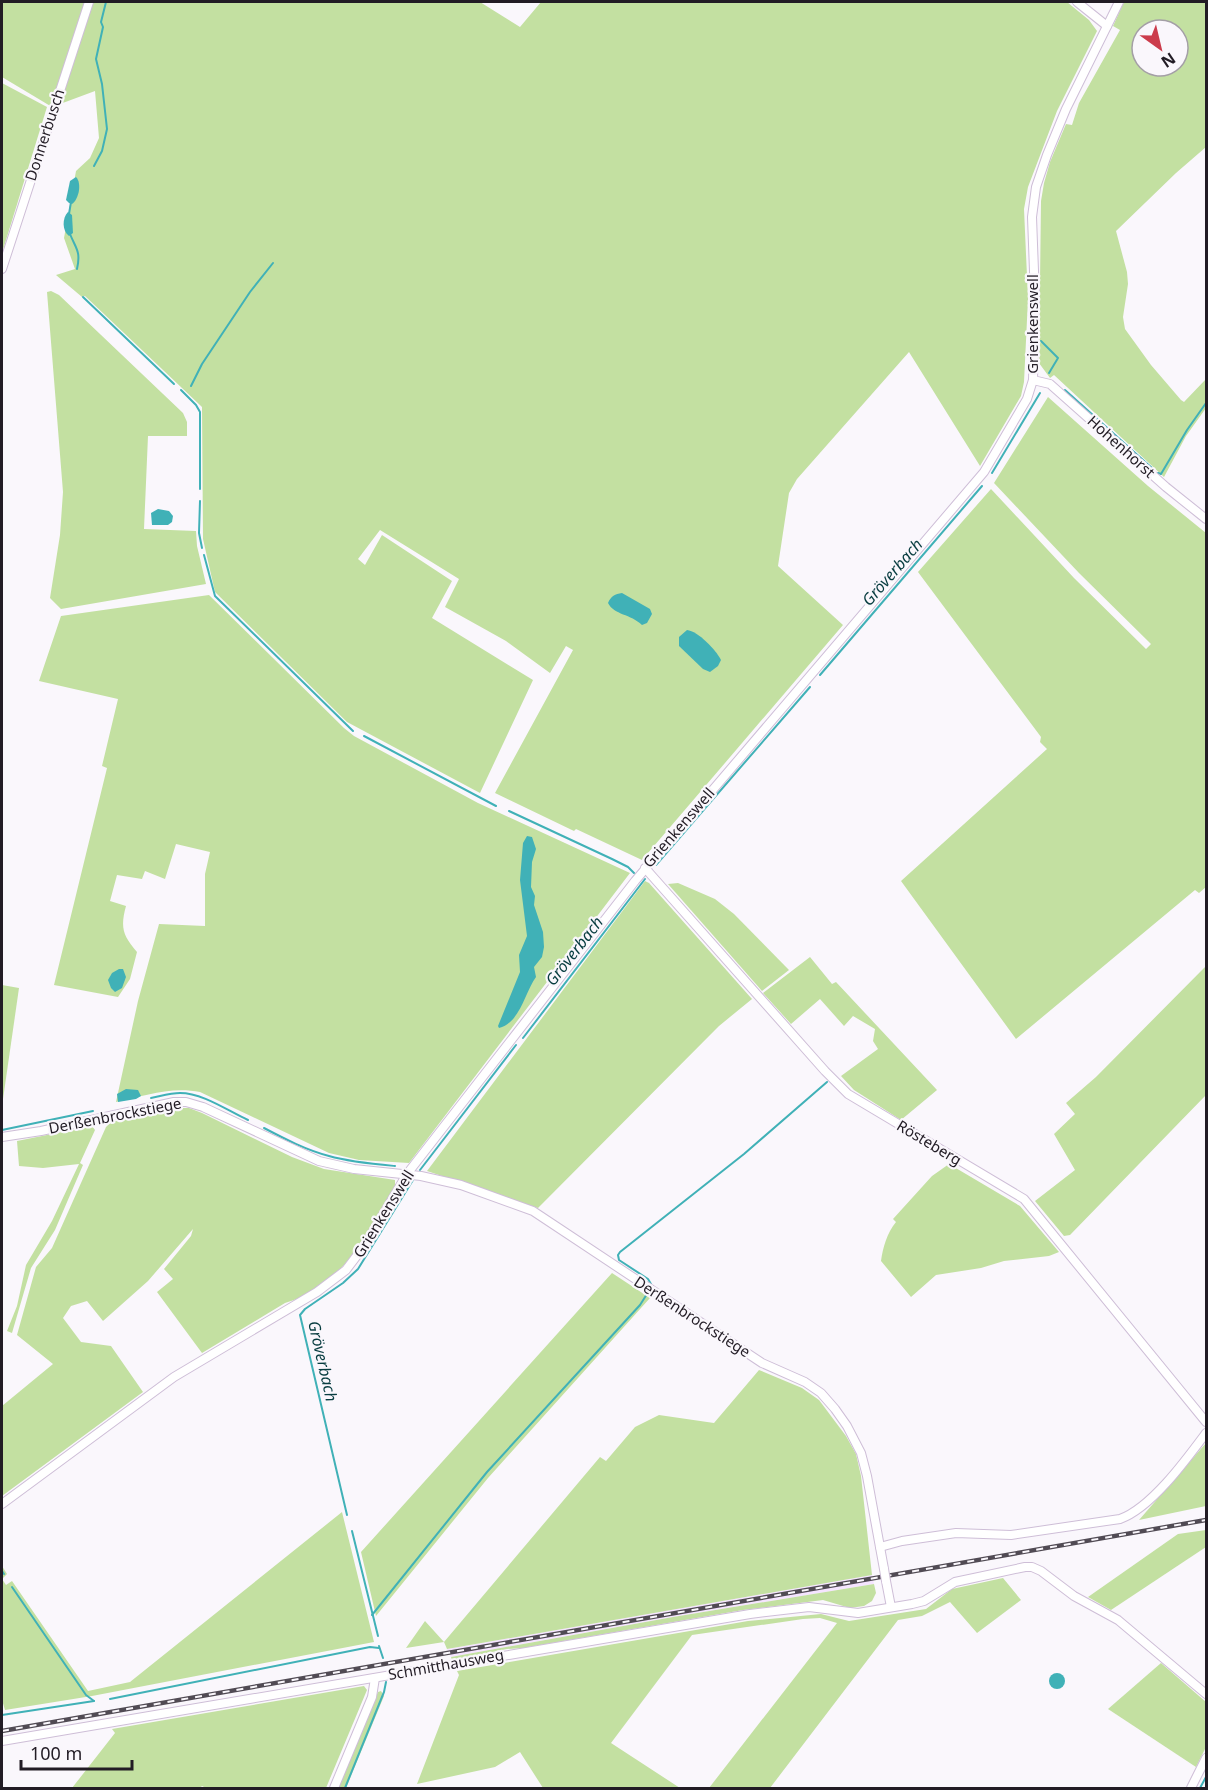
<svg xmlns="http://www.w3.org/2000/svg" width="1208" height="1790" viewBox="0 0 1208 1790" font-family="'Noto Sans',sans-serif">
<rect width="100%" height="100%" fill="#faf7fc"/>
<!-- built -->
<polygon fill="#f5e4ff" points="872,1575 874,1584 673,1617 451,1657 447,1649"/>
<!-- green -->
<g fill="#c3e0a1" fill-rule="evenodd">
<polygon points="2,2 480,2 520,27 541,2 1067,2 1089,20 1097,31 1057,111 1028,187 1024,209 1028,299 1024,382 1021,396 980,466 909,352 797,479 789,493 778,566 843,625 642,860 576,829 574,831 495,793 573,650 566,646 550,673 506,641 445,607 459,579 380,530 358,559 365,565 382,535 452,581 432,618 533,680 480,793 347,722 215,592 203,539 202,407 85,296 82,297 56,275 75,269 64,238 76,171 90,158 99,138 95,91 52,107 2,77"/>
<path d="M 1124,2 L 1206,2 L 1206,147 L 1176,173 L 1116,231 L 1127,272 L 1128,284 L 1123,317 L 1125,329 L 1151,365 L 1181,400 L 1184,402 L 1206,379 L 1206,408 L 1186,436 L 1164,477 L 1054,375 L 1050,378 L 1039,363 L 1041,201 L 1044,183 L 1050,162 L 1066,124 L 1072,125 L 1079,103 L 1120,30 L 1113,26 ZM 1142,30 L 1178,30 L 1178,66 L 1142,66 Z"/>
<polygon points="2,83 47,107 2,253"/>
<polygon points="51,291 59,295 183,413 187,422 187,436 148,436 144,529 196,531 197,546 206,584 61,609 50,598 60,535 63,492 47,292"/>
<polygon points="1048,397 1148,486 1206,533 1206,887 1199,893 1195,890 1016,1039 901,881 1047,749 1040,742 1041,737 918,572 991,489 1074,578 1146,649 1151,644 1079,573 994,483"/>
<path d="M 209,595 L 344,728 L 354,736 L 478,803 L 630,873 L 409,1163 L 359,1160 L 329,1153 L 200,1092 C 171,1086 144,1096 116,1102 L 138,1001 L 159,924 L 205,926 L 205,874 L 210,852 L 176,844 L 165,879 L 145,871 L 142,879 L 117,875 L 110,901 L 126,906 C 120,928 123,936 137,952 L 130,979 L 118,997 L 54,985 L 107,768 L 102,766 L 118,699 L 39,681 L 61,616 Z"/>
<polygon points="645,881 649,883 752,999 719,1026 538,1208 427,1171"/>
<polygon points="678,883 715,899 734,914 789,970 762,991 668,884"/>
<polygon points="810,957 832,984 836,982 937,1090 901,1120 854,1090 841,1076 878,1049 873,1041 875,1029 853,1016 844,1026 820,999 791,1024 763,993"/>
<polygon points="1206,966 1206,1095 1070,1235 1064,1236 1035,1201 1075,1170 1054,1134 1075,1114 1066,1103 1096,1077"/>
<polygon points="2,985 19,988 2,1106"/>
<path d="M 173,1108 L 189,1108 L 202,1113 L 292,1157 L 324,1169 L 395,1180 L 395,1186 C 366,1235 344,1286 285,1303 L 202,1353 L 157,1292 L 173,1279 L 164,1269 L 191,1236 L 193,1229 L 148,1281 L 103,1321 L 87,1301 L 71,1306 L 63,1318 L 81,1342 L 111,1346 L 143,1392 L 2,1496 L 2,1406 L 53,1364 L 17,1335 L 36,1267 L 52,1248 L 106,1127 L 111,1122 Z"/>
<polygon points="92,1126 95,1130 80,1163 83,1165 55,1230 31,1268 12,1333 7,1331 17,1306 26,1265 52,1221 79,1164 43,1168 19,1166 17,1141"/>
<path d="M 949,1164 L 1020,1206 L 1059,1252 L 1049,1256 L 1004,1261 L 981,1268 L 936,1275 L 911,1297 L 881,1261 C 883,1247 887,1233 896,1222 L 893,1219 L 932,1176 Z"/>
<polygon points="612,1273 650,1298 488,1478 376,1616 361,1552"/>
<polygon points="759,1370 802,1388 819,1400 846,1436 856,1454 861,1476 872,1575 447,1649 444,1642 406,1648 425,1621 444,1642 600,1457 606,1461 635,1427 659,1415 714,1423"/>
<polygon points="1206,1443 1206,1506 1139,1520"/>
<polygon points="342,1512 374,1642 92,1696 5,1710 2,1700 2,1566 7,1574 2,1579 6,1585 12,1581 88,1691 130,1682"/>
<polygon points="1206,1530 1206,1547 1111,1610 1088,1597 1178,1534"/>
<polygon points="1003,1578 1021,1600 977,1633 950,1602 922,1616 898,1620 770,1788 709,1788 837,1623 820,1618 803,1619 692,1635 611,1743 680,1788 543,1788 520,1752 495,1767 417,1784 459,1675 457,1671 748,1621 821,1614 849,1621 926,1609 952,1589"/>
<polygon points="874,1584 876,1593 872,1601 864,1606 850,1608 823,1600 743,1610 523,1648 507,1649 452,1660 451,1657 673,1617"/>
<polygon points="1161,1663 1206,1702 1206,1747 1196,1767 1108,1709"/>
<polygon points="364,1686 367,1690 326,1788 206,1788 202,1786 200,1788 72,1788 115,1733 112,1729"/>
<polygon points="381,1691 384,1696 346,1788 337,1788 378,1692"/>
</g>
<!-- water -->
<g fill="#40b1b7">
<path d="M 76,177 C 82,183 79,199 72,204 L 69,203 L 66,200 L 70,181 Z"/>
<path d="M 68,212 L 72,215 L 73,233 L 69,236 C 62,231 62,218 68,212 Z"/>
<polygon points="158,509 169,511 173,516 172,522 168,525 152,525 151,513"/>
<path d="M 622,593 L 650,609 L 652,614 L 647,623 L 642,625 C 631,614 614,615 608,603 C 611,596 615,594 622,593 Z"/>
<path d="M 687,630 C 698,631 716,650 721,660 L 718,666 L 710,672 L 703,669 L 679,646 L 679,637 Z"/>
<path d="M 527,836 L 532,837 L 536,849 L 532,862 L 531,887 L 535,896 L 534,905 L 543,932 L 544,947 L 542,957 L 534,967 L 536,977 C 525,992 520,1023 499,1028 L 498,1026 L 520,972 L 519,955 L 527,936 L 520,880 L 523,843 Z"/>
<polygon points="119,969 123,969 126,977 122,988 115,992 111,988 108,980 112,973"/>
<polygon points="126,1089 138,1090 141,1096 136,1099 118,1102 117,1094"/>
<circle cx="1057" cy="1681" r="8"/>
</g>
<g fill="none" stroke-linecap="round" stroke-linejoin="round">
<!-- stream -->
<g stroke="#40b1b7" stroke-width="2">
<polyline points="94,166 102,151 107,129 102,84 96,59 103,27 101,22 106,2"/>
<polyline points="69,214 71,202"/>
<path d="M 70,234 C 76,249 81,251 77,269"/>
<polyline points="83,297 174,384"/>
<polyline points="1041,341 1058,358 1049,373"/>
<polyline points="191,386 202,364 250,292 273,263"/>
<polyline points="181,390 196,405 200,412 200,489"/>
<polyline points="1065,390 1153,469"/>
<polyline points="992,473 1040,393"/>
<polyline points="1158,473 1161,474 1187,430 1206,403"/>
<polyline points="200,501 199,533 202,548"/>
<polyline points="204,555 215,596 353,731"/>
<polyline points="820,675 982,486"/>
<polyline points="364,736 496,806"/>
<polyline points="509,811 612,859 628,867 634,873"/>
<polyline points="656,865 810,687"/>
<polyline points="523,1038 645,879"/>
<path d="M 151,1098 C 161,1096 171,1093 180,1093 C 203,1093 228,1111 248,1120"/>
<path d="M 264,1128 C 285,1139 306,1150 329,1156 C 350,1162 373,1164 395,1166"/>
<polyline points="2,1130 93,1111"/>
<polyline points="420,1170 516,1045"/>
<polyline points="651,1284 648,1279 619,1260 618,1255 620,1252 744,1154 827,1082"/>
<polyline points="347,1515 300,1315 305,1309 343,1283 358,1269 413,1180"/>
<polyline points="352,1531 378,1636"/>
<polyline points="2,1571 4,1574"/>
<polyline points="12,1587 86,1695 94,1701"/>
<polyline points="372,1615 487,1472 640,1305 647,1294"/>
<polyline points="379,1646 383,1658"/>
<polyline points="110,1699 370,1647 379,1648"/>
<polyline points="2,1715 94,1701"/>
<polyline points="345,1788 384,1692 386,1682"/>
<polyline points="1200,1788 1206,1777"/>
</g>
<!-- minor casing -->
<g stroke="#cebed7" stroke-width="10">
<g id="minor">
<polyline points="1077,2 1107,26"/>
<polyline points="2,269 89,2"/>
<polyline points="1033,380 1050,384 1166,487 1206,519"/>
<polyline points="645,868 825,1071 848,1094 1024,1199 1206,1422"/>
<polyline points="2,1137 41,1131 174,1102 186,1102 203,1107 319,1161 354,1169 421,1176 461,1185 533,1211 762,1363 805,1382 821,1393 835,1409 847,1426 861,1453 867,1476 884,1569"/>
<polyline points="2,1504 174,1377 317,1292 346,1270 365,1245 407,1174 635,881 984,472 1027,399 1033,380 1035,298 1032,217 1036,187 1047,155 1066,109 1119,2"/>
<path d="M 880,1547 L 902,1541 L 956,1533 L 1011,1535 L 1120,1519 C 1151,1508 1186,1460 1206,1433"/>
<polyline points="886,1581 891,1607"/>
<polyline points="2,1741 750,1614 809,1607 858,1613 912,1604 924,1601 955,1582 1025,1567 1032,1567 1041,1571 1074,1596 1118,1620 1206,1694"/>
<polyline points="334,1788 372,1697 375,1678"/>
<polyline points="1191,1788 1206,1758"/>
</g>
</g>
<!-- minor -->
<use href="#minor" stroke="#fff" stroke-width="8"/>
<!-- rail casing -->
<g stroke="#514b54" stroke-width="4.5">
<polyline id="rail" points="2,1731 1206,1520"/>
</g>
<!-- rail -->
<use href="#rail" stroke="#faf7fc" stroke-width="2" stroke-dasharray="7" stroke-linecap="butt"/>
<!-- minor-bridge casing -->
<g stroke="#cebed7" stroke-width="10" stroke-linecap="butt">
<polyline id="minor-bridge" points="884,1569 886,1581"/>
</g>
<!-- minor-bridge -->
<use href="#minor-bridge" stroke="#fff" stroke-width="8"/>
</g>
<g text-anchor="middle" stroke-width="4.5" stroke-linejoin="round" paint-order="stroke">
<!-- street labels -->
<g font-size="15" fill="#221c25" stroke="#faf7fc">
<text transform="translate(45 135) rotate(-72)" y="5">Donnerbusch</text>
<text transform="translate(1033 324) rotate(-90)" y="5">Grienkenswell</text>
<text transform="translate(1121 447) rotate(42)" y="5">Hohenhorst</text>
<text transform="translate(679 828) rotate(-49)" y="5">Grienkenswell</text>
<text transform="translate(115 1116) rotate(-11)" y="5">Derßenbrockstiege</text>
<text transform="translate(929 1143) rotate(31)" y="5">Rösteberg</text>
<text transform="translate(384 1214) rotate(-58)" y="5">Grienkenswell</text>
<text transform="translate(692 1317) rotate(33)" y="5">Derßenbrockstiege</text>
<text transform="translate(446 1665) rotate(-10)" y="5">Schmitthausweg</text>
</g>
<!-- water labels -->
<g font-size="16" font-style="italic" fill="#083d40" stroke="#faf7fc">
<text transform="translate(892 572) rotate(-49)" y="6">Gröverbach</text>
<text transform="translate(574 951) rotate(-52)" y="6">Gröverbach</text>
<text transform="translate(323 1361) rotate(77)" y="6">Gröverbach</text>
</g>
</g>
<!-- border -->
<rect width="1208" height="1790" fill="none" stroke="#221c25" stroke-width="6"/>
<!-- north arrow -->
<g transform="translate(1160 48) rotate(146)"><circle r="28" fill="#faf7fc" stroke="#a49fa6" stroke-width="1.5"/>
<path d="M0-4.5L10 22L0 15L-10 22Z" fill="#cc3c4c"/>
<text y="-9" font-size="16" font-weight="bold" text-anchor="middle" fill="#221c25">N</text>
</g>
<!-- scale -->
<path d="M21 1760v9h111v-9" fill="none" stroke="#221c25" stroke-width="3"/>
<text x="30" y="1760" font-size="18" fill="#221c25" stroke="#faf7fc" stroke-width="4.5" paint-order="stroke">100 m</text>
</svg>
